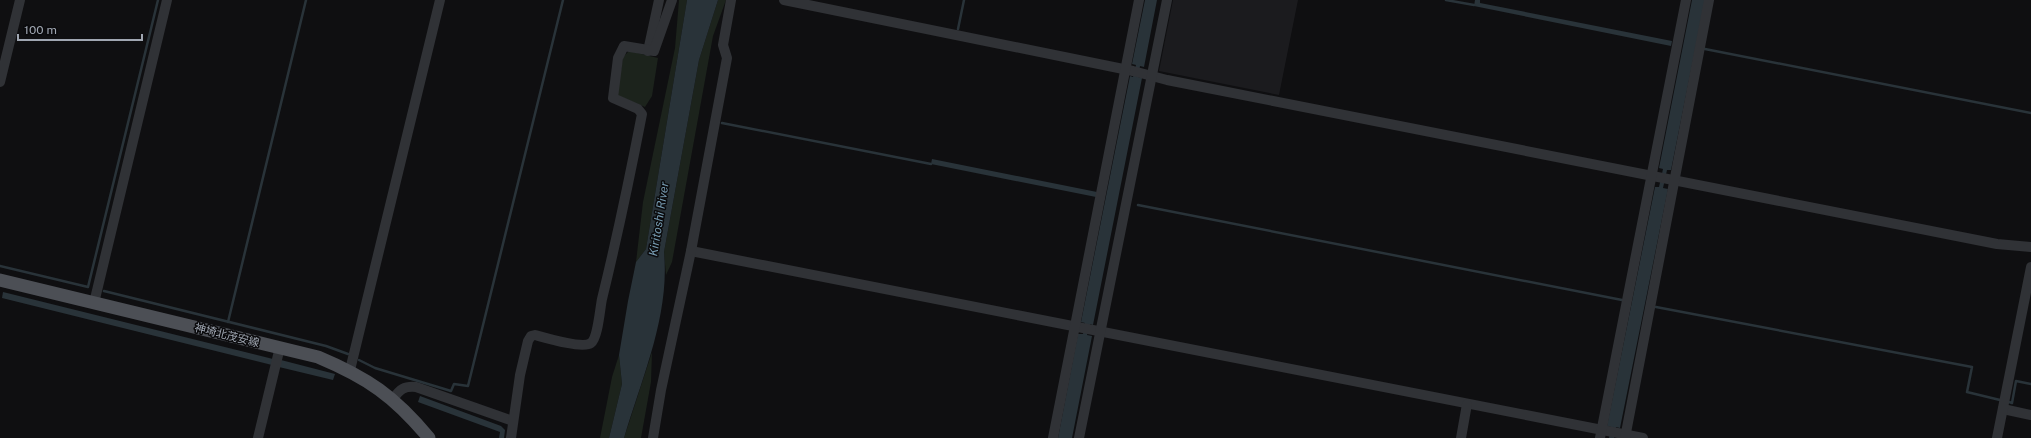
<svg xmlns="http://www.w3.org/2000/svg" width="2031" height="438" viewBox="0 0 2031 438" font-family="'Public Sans','Noto Sans JP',sans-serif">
<rect width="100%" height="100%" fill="#0f0f11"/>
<!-- built -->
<polygon fill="#1b1b1e" points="1173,0 1298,0 1279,95 1159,71"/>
<!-- green -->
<g fill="#1c231c">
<polygon points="679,0 687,0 646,249 636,262 643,202 675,48"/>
<polygon points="718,0 726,0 713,36 672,262 666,275 664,252 699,60"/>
<polygon points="629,51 658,58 652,96 645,107 617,95 623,57"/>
<polygon points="652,352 651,382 641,438 624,438"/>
<polygon points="619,355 622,384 609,438 600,438 612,377"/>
</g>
<!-- water -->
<g fill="#293339">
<path d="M 687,0 L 718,0 L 699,60 L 664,252 C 670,316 642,377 624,438 L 609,438 L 622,384 L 619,355 L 628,301 L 636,262 L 646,249 Z"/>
<polygon points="1145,0 1157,0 1144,67 1140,66 1138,77 1142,78 1093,325 1090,324 1087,335 1092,336 1072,438 1058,438 1078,334 1083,334 1085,323 1081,322 1130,76 1133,77 1136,65 1132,64"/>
<polygon points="1475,0 1480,0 1480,3 1672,41 1671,46 1474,6"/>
<polygon points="1692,0 1705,0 1671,170 1667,170 1663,188 1668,189 1620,428 1616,427 1614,438 1609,438 1611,427 1607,426 1655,187 1659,187 1663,169 1659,168"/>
<polygon points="932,159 1097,192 1096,197 931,164"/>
<polygon points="3,292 273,359 272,365 2,298"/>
<polygon points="281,360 335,374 333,380 279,367"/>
<polygon points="420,396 501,426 505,430 504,438 499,438 500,432 418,402"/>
</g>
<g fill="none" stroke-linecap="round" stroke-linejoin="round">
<!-- stream -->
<g stroke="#293339" stroke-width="2.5">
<polyline points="1446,0 1474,5"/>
<polyline points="958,29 964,0"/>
<polyline points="1705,49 2031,113"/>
<polyline points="722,123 931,164"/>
<polyline points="1138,205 1622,300"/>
<polyline points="0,266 88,287 158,0"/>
<polyline points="104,291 326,346 348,354"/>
<polyline points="1656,307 1972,367 1967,392 2000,400"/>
<polyline points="228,322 306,0"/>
<polyline points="359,360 375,368 451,391 454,384 468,386 563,0"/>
<polyline points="2009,402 2012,403 2016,381 2031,384"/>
</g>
<!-- minor -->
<g stroke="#303236" stroke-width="10">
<polyline points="784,0 1133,71 1167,80 1997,244 2031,247"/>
<polyline points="648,51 659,0"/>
<polyline points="0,82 20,0"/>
<polyline points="691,251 1643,438"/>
<polyline points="94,303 167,0"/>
<polyline points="350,370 440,0"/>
<path d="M 393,399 C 400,389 404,386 416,387 L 513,421"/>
<polyline points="2003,409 2031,415"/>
<polyline points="258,438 280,347"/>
<path d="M 511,438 L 520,375 L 528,341 L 531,336 L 535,335 C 546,338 583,349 591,343 C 598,338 600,308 602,299 C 617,238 630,176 642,114 L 638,109 L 613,98 L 618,58 L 624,46 L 654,51 L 672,0"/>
<polyline points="653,438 661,390 691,251 727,58 723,45 731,0"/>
<polyline points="1053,438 1139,0"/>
<polyline points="1079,438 1167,0"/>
<polyline points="1461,438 1467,404"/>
<polyline points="1600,438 1686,0"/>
<polyline points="1625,438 1709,0"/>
<polyline points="1997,438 2031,267"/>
</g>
<!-- major -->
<path stroke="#4c4f55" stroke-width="13" d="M 0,280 L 318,357 C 368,378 394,396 429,438"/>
</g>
<g text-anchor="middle" stroke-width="3" stroke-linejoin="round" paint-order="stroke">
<!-- street labels -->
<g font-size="11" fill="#a0a7b2" stroke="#0a0a0c">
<text transform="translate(227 335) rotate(14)" y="4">神埼北茂安線</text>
</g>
<!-- water labels -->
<g font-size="12" font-style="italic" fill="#7599af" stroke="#0a0a0c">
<text transform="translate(659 219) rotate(-81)" y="4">Kiritoshi River</text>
</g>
</g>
<!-- scale -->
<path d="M18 34v6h124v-6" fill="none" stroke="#a0a7b2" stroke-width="2"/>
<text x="24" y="34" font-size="12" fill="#a0a7b2" stroke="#0a0a0c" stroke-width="3" paint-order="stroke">100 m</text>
</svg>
